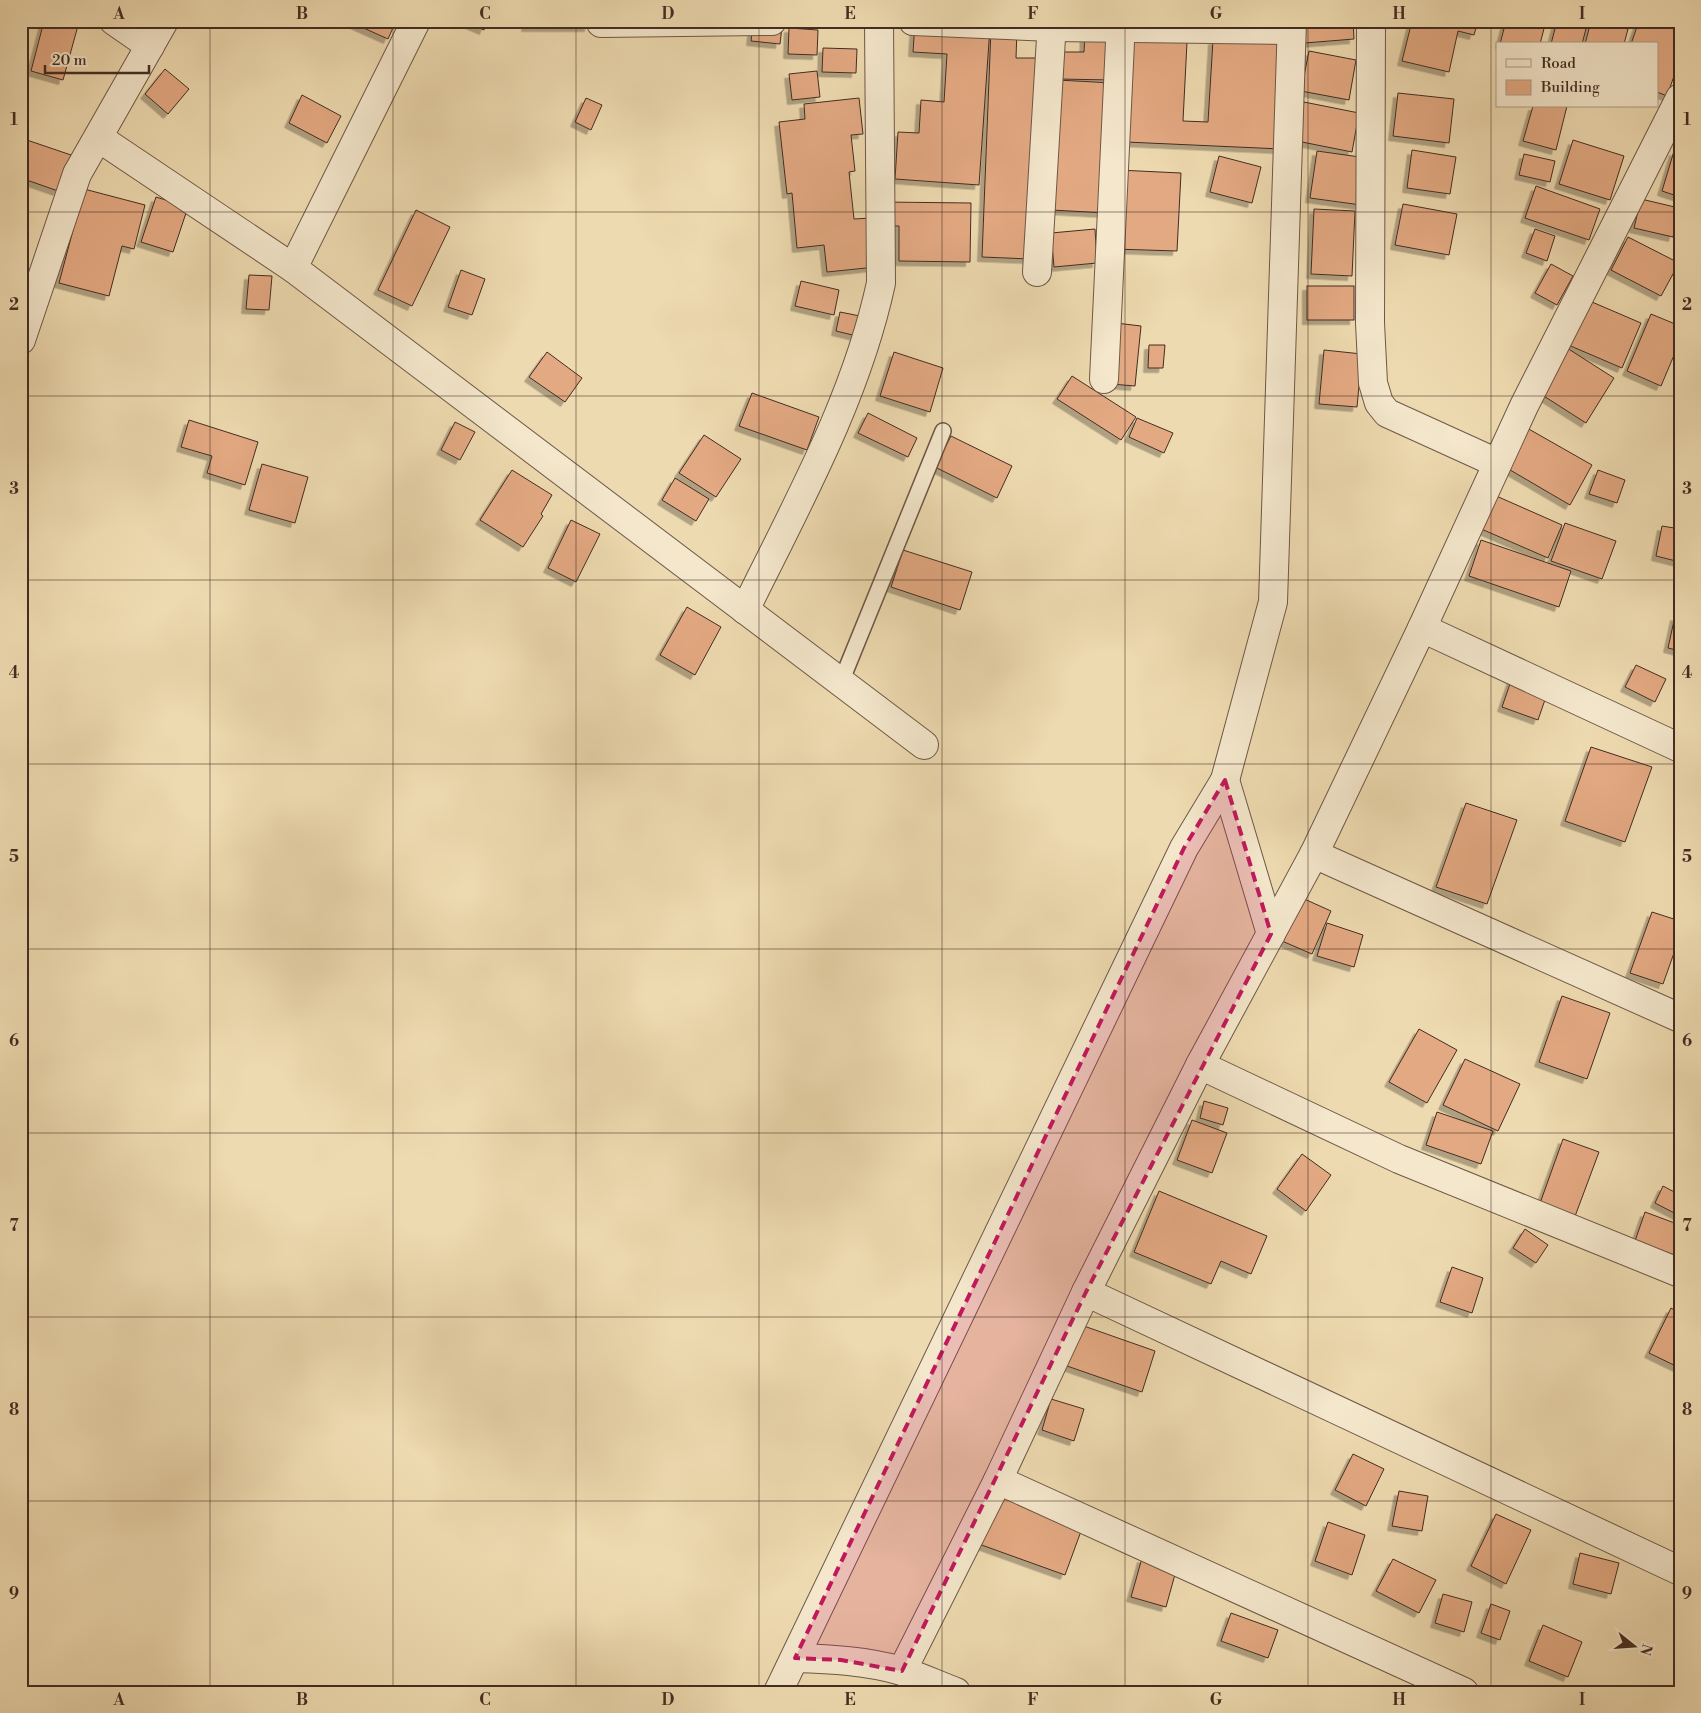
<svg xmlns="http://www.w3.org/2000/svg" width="1701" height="1713" viewBox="0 0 1701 1713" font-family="'Libre Bodoni',serif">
<defs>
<filter id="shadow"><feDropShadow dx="-4.5" dy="4.5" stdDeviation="0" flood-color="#0004"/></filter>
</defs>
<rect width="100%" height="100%" fill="#eedab0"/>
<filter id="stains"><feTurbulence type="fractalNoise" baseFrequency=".004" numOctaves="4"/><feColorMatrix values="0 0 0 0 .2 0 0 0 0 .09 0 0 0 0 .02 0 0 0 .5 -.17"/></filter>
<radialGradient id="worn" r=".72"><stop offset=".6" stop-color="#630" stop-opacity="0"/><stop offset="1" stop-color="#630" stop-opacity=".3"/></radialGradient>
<!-- building -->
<g fill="#e3a982" stroke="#432c22" filter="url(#shadow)">
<polygon points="44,21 79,22 63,80 31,71"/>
<polygon points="348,21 396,21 388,39"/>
<polygon points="463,21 487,21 484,30"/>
<polygon points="527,21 589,21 589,27 526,27"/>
<polygon points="1304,21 1353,21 1354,39 1305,43"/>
<polygon points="1412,21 1478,21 1474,35 1458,31 1449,72 1402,61"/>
<polygon points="1506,21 1546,21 1540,44 1500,44"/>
<polygon points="1557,21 1588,21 1582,44 1551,44"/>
<polygon points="1591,21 1628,29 1624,44 1585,44"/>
<polygon points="1639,21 1680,21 1680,59 1667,96 1657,92 1657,44 1631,44"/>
<polygon points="915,22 990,27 979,185 895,179 898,132 919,133 921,100 944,102 947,54 913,52"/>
<polygon points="753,24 782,27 780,44 751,41"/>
<polygon points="789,28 818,30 817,55 788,54"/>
<polygon points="991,29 1017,29 1016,58 1041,58 1030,259 982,257"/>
<polygon points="1085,31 1113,32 1112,80 1058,79 1059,52 1084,52"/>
<polygon points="1132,39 1187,42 1183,121 1208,122 1213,40 1283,44 1281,149 1126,142"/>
<polygon points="823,48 857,49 856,73 822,72"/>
<polygon points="1309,51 1356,60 1349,100 1301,91"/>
<polygon points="165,69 189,89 168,114 145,94"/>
<polygon points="817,71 820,97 792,100 789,74"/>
<polygon points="1057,80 1113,83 1107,213 1051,210"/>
<polygon points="1398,93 1454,99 1449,143 1393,136"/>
<polygon points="302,95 341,116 327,143 289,123"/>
<polygon points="586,98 602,105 591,130 575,122"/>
<polygon points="859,98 863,134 851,135 855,171 849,172 854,219 871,218 876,267 827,272 824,245 797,248 792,193 787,194 779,122 805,119 804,104"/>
<polygon points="1304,102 1359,113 1352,152 1297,141"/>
<polygon points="1533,106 1567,106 1556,150 1523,141"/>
<polygon points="21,138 71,155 58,191 21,178"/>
<polygon points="1573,140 1624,156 1610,200 1559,184"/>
<polygon points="1412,150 1456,157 1450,194 1407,188"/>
<polygon points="1317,151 1367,158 1361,205 1310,198"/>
<polygon points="1674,151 1680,153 1680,197 1662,191"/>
<polygon points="1524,154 1555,161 1550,182 1519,175"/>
<polygon points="1219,156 1261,167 1252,203 1210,192"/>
<polygon points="1118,170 1181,173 1177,251 1114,249"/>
<polygon points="1536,186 1600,209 1589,240 1525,218"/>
<polygon points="84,189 145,205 134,249 122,246 109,296 59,283"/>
<polygon points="156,197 188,207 173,252 141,242"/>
<polygon points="1641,199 1679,208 1673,237 1634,228"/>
<polygon points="883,202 971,203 970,262 899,261 899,226 883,226"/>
<polygon points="1403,204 1457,214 1449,255 1395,245"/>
<polygon points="1314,209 1355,211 1352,276 1311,274"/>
<polygon points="416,210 450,227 412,306 378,290"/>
<polygon points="1095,229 1097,263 1054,267 1051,233"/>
<polygon points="1535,229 1555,236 1547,261 1526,253"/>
<polygon points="1628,237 1679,263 1661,296 1611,270"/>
<polygon points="1551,264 1573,276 1557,305 1535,293"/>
<polygon points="461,270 485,279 472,315 448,307"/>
<polygon points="249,275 272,276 269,310 246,309"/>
<polygon points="801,281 839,290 834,315 795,306"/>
<rect x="1307" y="286" width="47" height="34"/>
<polygon points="1585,299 1641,323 1622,368 1566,344"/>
<polygon points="840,312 865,317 861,337 836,331"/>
<polygon points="1651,314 1680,326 1680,341 1661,386 1627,371"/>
<polygon points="1116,323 1141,326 1135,386 1111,384"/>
<polygon points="1149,345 1165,345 1163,368 1148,368"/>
<polygon points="1567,348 1614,378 1586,423 1539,393"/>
<polygon points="1324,350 1362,354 1357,407 1319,404"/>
<polygon points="547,352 582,378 565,402 529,377"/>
<polygon points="894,352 943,368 930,412 880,396"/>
<polygon points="1072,376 1136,417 1121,440 1057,399"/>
<polygon points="752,393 819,417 807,450 739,426"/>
<polygon points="868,413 917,438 908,457 858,433"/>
<polygon points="1137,418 1173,433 1164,453 1129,437"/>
<polygon points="189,420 258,442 245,485 207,473 212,456 181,447"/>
<polygon points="455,422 475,432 460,460 441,450"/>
<polygon points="1527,428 1592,465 1570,505 1505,467"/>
<polygon points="704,435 741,459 716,497 679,473"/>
<polygon points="951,436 1012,466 997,498 935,467"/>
<polygon points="262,464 308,477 295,523 249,510"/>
<polygon points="512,470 552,495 541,514 543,516 523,547 480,520"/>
<polygon points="1598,470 1625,480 1617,503 1589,494"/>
<polygon points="675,478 709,499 696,521 662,500"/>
<polygon points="1494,495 1562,525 1548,558 1479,528"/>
<polygon points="571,520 600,534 576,582 548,568"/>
<polygon points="1565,523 1616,541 1602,579 1551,561"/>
<polygon points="1662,526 1680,529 1680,562 1656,556"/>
<polygon points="1481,540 1571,571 1559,607 1469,576"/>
<polygon points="903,550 972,572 960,610 891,587"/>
<polygon points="687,607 721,627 695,675 660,655"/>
<polygon points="1675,616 1680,617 1680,651 1668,648"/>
<polygon points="1636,665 1666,679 1655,702 1625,687"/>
<polygon points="1512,678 1548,691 1538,720 1502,707"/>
<polygon points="1591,747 1652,767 1625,842 1565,821"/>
<polygon points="1466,803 1517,820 1487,904 1436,887"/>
<polygon points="1302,898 1331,911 1312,954 1282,941"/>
<polygon points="1652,912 1680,921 1680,936 1663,984 1630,973"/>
<polygon points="1327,923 1363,935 1354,967 1317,956"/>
<polygon points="1562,996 1610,1013 1587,1079 1539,1062"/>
<polygon points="1419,1029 1457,1050 1427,1103 1389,1082"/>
<polygon points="1465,1059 1520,1084 1498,1131 1443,1105"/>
<polygon points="1204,1101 1228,1108 1223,1125 1200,1118"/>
<polygon points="1437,1112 1493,1131 1481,1164 1426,1145"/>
<polygon points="1192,1120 1227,1133 1212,1173 1177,1160"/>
<polygon points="1563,1139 1599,1152 1574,1219 1539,1206"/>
<polygon points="1302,1154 1331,1175 1306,1211 1277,1189"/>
<polygon points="1663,1186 1680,1195 1680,1216 1655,1203"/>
<polygon points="1159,1191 1267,1236 1251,1274 1221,1261 1211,1284 1134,1252"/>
<polygon points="1645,1212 1680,1225 1680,1257 1635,1241"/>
<polygon points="1525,1229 1548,1245 1536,1263 1513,1248"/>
<polygon points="1452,1267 1483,1278 1472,1313 1440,1302"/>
<polygon points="1671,1308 1680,1313 1680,1368 1649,1353"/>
<polygon points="1081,1325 1155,1351 1142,1392 1067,1366"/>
<polygon points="1051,1399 1084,1409 1074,1441 1042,1430"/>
<polygon points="1353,1454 1384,1469 1366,1506 1335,1490"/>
<polygon points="995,1491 1084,1523 1065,1575 976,1543"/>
<polygon points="1399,1491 1428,1496 1422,1531 1392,1526"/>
<polygon points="1496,1514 1531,1530 1506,1584 1471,1566"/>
<polygon points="1328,1522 1365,1535 1352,1575 1315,1561"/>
<polygon points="1580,1553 1619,1563 1611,1594 1573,1584"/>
<polygon points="1142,1558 1177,1567 1166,1607 1131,1597"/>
<polygon points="1393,1559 1436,1580 1419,1613 1376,1591"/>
<polygon points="1443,1594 1472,1602 1464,1632 1435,1623"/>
<polygon points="1491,1604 1510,1611 1500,1640 1481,1633"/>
<polygon points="1231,1613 1278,1630 1268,1658 1221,1641"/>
<polygon points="1543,1625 1582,1642 1568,1677 1529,1661"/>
<polygon points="1413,1685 1424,1692 1408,1692"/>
</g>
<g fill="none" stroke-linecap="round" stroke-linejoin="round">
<!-- lane casing -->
<g stroke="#6e5846" stroke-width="18">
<polyline id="lane" points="841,682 943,431"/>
</g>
<!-- street casing -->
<g stroke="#6e5846" stroke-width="30">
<g id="street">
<polyline points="114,21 150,46"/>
<polyline points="913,21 1052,27 1291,30"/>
<polyline points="1371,21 1370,323 1373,383 1379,403 1387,413 1497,463"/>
<polyline points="601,23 772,21"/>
<polyline points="99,138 293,268 924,745"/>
<polyline points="293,268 416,21"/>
<polyline points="1037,272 1052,21"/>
<polyline points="21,340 77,174 164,21"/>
<polyline points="1104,379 1121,21"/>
<path d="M 745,610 C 797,504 856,399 881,283 L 879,21"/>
<polyline points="1422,628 1680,748"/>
<polyline points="1225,780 1271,934"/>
<polyline points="1314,854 1680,1018"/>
<polyline points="1200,1065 1399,1159 1680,1273"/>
<polyline points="1086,1292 1680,1571"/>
<polyline points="998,1480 1464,1692"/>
<path d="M 795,1658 C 831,1659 867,1661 902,1671 C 920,1677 938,1685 956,1692"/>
<polyline points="902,1671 998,1480 1086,1292 1200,1065 1314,854 1422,628 1524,406 1680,98"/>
<polyline points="778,1692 1184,848 1225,780 1273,602 1292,21"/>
</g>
</g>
<!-- lane -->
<use href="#lane" stroke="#f4e7cc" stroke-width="15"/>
<!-- street -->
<use href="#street" stroke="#f4e7cc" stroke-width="28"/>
</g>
<!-- marked area -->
<path fill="#c2185b" fill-opacity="0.2" stroke="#c2185b" stroke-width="4" stroke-dasharray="10 6" stroke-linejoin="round" d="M 1225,780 L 1271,934 L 1086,1292 L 902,1671 L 841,1660 L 795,1658 L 1184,848 Z"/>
<!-- grid -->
<path fill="none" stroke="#432c22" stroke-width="1" stroke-opacity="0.55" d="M 210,21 L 210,1692M 393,21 L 393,1692M 576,21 L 576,1692M 759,21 L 759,1692M 942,21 L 942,1692M 1125,21 L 1125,1692M 1308,21 L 1308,1692M 1491,21 L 1491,1692M 21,212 L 1680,212M 21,396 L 1680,396M 21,580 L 1680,580M 21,764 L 1680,764M 21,949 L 1680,949M 21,1133 L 1680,1133M 21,1317 L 1680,1317M 21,1501 L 1680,1501"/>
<!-- margin -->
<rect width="1701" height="1713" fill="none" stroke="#eedab0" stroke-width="55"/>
<!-- legend -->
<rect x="1496" y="42" width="162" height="65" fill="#f4e7cc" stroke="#ad9c88"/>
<rect x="1506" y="59" width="25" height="8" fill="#f4e7cc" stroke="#ad9c88"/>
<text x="1541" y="68" font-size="15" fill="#432c22">Road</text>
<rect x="1506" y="80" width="25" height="15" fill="#e3a982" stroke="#ad9c88"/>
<text x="1541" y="92" font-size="15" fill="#432c22">Building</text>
<!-- north arrow -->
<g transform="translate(1634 1646) rotate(107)" stroke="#f4e7cc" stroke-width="4" paint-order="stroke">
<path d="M0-4L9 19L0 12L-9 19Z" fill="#432c22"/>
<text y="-8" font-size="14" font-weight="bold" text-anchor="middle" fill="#432c22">N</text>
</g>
<!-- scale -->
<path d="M45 65v8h104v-8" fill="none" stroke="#432c22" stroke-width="2.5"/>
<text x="52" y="65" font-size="15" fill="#432c22" stroke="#f4e7cc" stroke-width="4" paint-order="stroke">20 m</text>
<rect x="28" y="28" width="1646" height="1658" fill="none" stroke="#432c22" stroke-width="2"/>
<g font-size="16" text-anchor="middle" font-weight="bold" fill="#432c22">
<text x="119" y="19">A</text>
<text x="302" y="19">B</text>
<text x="485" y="19">C</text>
<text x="668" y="19">D</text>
<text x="850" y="19">E</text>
<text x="1033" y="19">F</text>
<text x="1216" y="19">G</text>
<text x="1399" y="19">H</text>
<text x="1582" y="19">I</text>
<text x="14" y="125">1</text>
<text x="1687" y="125">1</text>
<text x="14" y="310">2</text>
<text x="1687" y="310">2</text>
<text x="14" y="494">3</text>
<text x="1687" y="494">3</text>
<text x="14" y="678">4</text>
<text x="1687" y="678">4</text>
<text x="14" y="862">5</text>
<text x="1687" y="862">5</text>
<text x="14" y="1046">6</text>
<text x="1687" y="1046">6</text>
<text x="14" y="1231">7</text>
<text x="1687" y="1231">7</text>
<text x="14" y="1415">8</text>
<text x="1687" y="1415">8</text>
<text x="14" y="1599">9</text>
<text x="1687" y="1599">9</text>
<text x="119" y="1705">A</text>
<text x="302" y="1705">B</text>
<text x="485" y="1705">C</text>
<text x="668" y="1705">D</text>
<text x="850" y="1705">E</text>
<text x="1033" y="1705">F</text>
<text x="1216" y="1705">G</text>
<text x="1399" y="1705">H</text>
<text x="1582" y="1705">I</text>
</g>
<rect width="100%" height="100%" filter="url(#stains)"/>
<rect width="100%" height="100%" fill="url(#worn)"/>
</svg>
